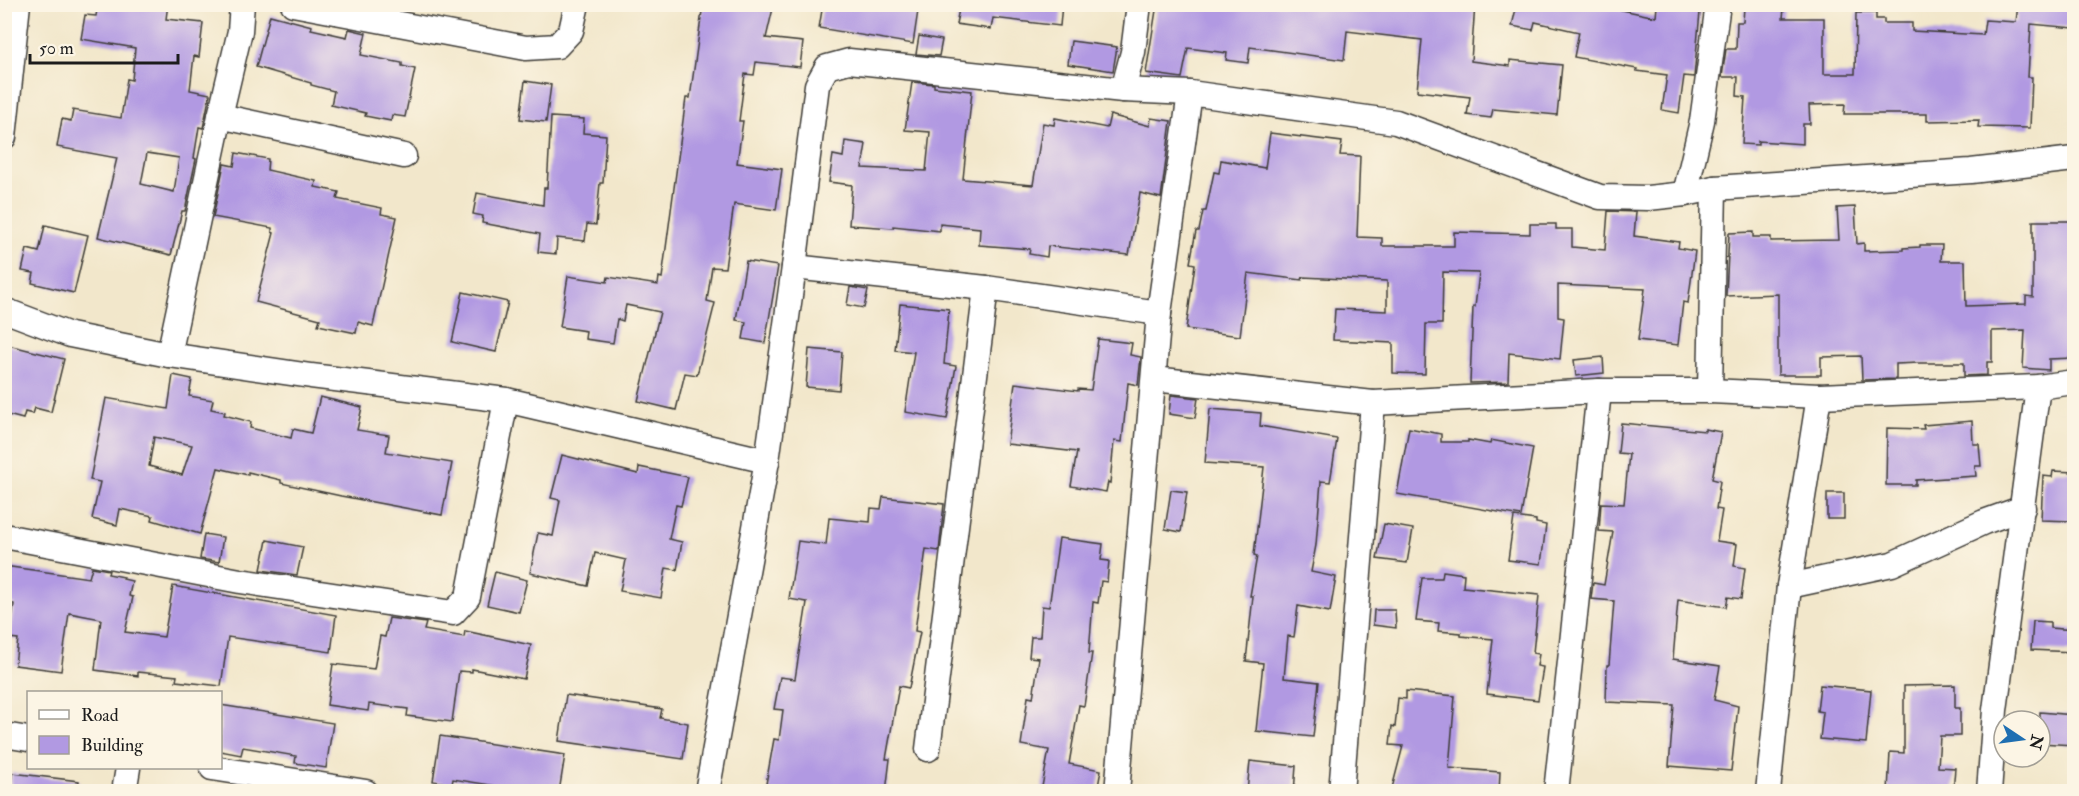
<svg xmlns="http://www.w3.org/2000/svg" width="2079" height="796" viewBox="0 0 2079 796" font-family="'IM FELL Double Pica',serif">
<rect width="100%" height="100%" fill="#fcf5e5"/>
<filter id="ink" filterUnits="userSpaceOnUse"><feTurbulence type="fractalNoise" baseFrequency=".0167" numOctaves="2"/><feDisplacementMap in="SourceGraphic" scale="12" xChannelSelector="R" yChannelSelector="G"/><feConvolveMatrix kernelMatrix="1 2 1 2 8 2 1 2 1" color-interpolation-filters="sRGB"/></filter>
<filter id="wash" filterUnits="userSpaceOnUse"><feTurbulence type="fractalNoise" baseFrequency=".008" numOctaves="4" result="noise"/><feDisplacementMap in="SourceGraphic" scale="24" xChannelSelector="R" yChannelSelector="G"/><feGaussianBlur stdDeviation="1.35" result="paint"/><feColorMatrix in="noise" values="0 0 0 0 0 0 0 0 0 0 0 0 0 0 0 0 0 1.4 0 .05"/><feComposite in="paint" operator="in"/></filter>
<g filter="url(#wash)">
<rect width="100%" height="100%" fill="#f2e7cb"/>
<g id="blocks">
<!-- building -->
<g fill="#b199e2" fill-rule="evenodd">
<path d="M 98,4 L 168,4 L 166,19 L 203,23 L 199,57 L 194,56 L 190,90 L 210,94 L 203,128 L 199,127 L 194,158 L 196,159 L 185,211 L 182,211 L 171,255 L 98,237 L 117,158 L 57,147 L 62,119 L 71,121 L 73,110 L 121,118 L 127,79 L 132,80 L 135,48 L 81,39 L 85,15 L 96,16 ZM 147,153 L 179,158 L 174,192 L 141,184 Z"/>
<polygon points="703,4 774,4 766,38 803,42 800,67 756,62 754,75 745,74 739,121 743,121 737,163 782,169 776,210 734,204 725,268 712,267 707,301 715,303 697,375 685,373 676,410 638,401 660,312 626,305 623,321 617,319 613,343 585,339 586,331 560,327 568,276 607,282 608,277 658,285 659,277 662,278 686,98 690,98"/>
<polygon points="823,4 919,4 913,44 819,28"/>
<polygon points="960,4 1062,4 1060,26 993,18 991,29 956,24"/>
<polygon points="1157,4 1475,4 1471,61 1510,66 1510,60 1562,65 1557,115 1493,109 1491,118 1467,115 1470,97 1417,91 1422,40 1347,31 1344,60 1250,47 1248,63 1226,60 1227,53 1188,48 1182,78 1146,73"/>
<polygon points="1517,4 1618,4 1617,9 1656,17 1657,6 1700,12 1694,77 1684,76 1679,113 1662,110 1667,75 1636,71 1637,69 1574,57 1579,32 1535,22 1533,30 1512,26"/>
<polygon points="2018,4 2074,4 2074,28 2031,24 2028,77 2032,77 2030,128 1978,127 1979,120 1927,121 1927,114 1844,114 1845,104 1809,105 1810,124 1803,124 1803,144 1758,141 1758,145 1742,144 1745,97 1737,96 1738,77 1722,77 1726,49 1736,49 1737,22 1743,22 1744,7 1784,8 1783,18 1824,18 1824,74 1855,74 1856,13 1876,13 1876,19 1884,19 1884,23 1912,23 1912,31 1983,35 1985,20 2016,22"/>
<polygon points="270,15 312,26 311,29 347,37 349,29 366,33 361,55 402,63 402,66 415,69 405,117 392,115 391,121 365,116 366,113 331,105 334,91 311,85 311,83 256,67"/>
<polygon points="919,36 942,40 939,56 916,54"/>
<polygon points="1071,41 1117,47 1113,71 1068,64"/>
<polygon points="525,81 551,85 546,122 520,119"/>
<polygon points="912,82 934,84 934,87 972,91 963,179 1033,185 1043,123 1054,125 1055,118 1107,128 1110,115 1150,126 1151,118 1171,121 1161,198 1140,193 1129,255 1048,246 1047,257 1029,254 1030,249 979,245 980,228 940,224 940,231 893,226 893,228 849,225 852,185 829,182 833,155 843,157 845,141 866,144 862,168 926,171 930,132 905,130"/>
<polygon points="551,117 584,119 583,133 606,135 603,183 600,183 596,225 587,224 585,241 557,238 556,254 538,252 540,234 482,223 483,216 473,214 477,193 543,205 544,188 547,188"/>
<polygon points="1270,133 1342,142 1340,155 1360,156 1357,237 1382,238 1382,246 1454,246 1454,232 1530,234 1530,224 1556,224 1556,229 1572,229 1572,247 1605,250 1608,211 1636,212 1634,236 1679,242 1678,248 1695,251 1688,303 1683,302 1678,345 1638,340 1645,289 1558,285 1558,317 1564,318 1560,359 1509,353 1508,382 1470,383 1473,307 1475,307 1479,273 1443,272 1442,324 1426,324 1425,374 1393,373 1393,343 1333,340 1335,309 1387,311 1387,281 1303,277 1302,280 1248,273 1240,336 1186,329 1195,264 1190,263 1196,231 1199,231 1203,211 1206,211 1214,172 1219,173 1221,160 1265,168"/>
<polygon points="236,153 268,159 267,170 316,181 315,187 339,192 337,199 382,208 381,214 397,217 373,326 358,322 356,333 318,325 320,319 256,302 274,233 272,232 272,228 213,217 224,164 234,166"/>
<polygon points="1855,207 1857,244 1864,243 1864,251 1903,250 1903,248 1920,247 1920,245 1942,245 1941,261 1965,261 1966,306 2026,304 2026,296 2033,297 2033,221 2073,221 2072,231 2074,231 2074,358 2049,359 2049,370 2023,368 2025,330 1992,331 1992,362 1987,362 1987,375 1964,376 1964,363 1919,363 1896,364 1896,379 1862,380 1861,356 1821,357 1821,375 1778,375 1778,294 1726,296 1729,233 1753,232 1753,237 1771,237 1771,241 1839,240 1837,208"/>
<polygon points="45,225 88,235 74,293 32,283 34,273 22,271 27,249 39,252"/>
<polygon points="746,261 778,266 765,343 743,339 746,322 736,320"/>
<polygon points="850,287 868,290 864,308 847,305"/>
<polygon points="463,292 508,302 496,352 452,342"/>
<polygon points="900,304 949,309 944,364 956,366 947,419 905,412 914,352 895,350"/>
<polygon points="1098,339 1132,343 1130,355 1141,357 1138,385 1128,383 1122,442 1114,441 1110,483 1108,482 1106,492 1071,486 1077,452 1007,444 1015,383 1078,391 1078,389 1091,390"/>
<polygon points="4,344 64,359 51,412 35,408 33,414 25,412 23,419 4,414"/>
<polygon points="809,349 842,352 839,390 806,387"/>
<polygon points="1603,357 1604,373 1576,376 1574,360"/>
<path d="M 173,375 L 192,379 L 189,396 L 213,400 L 211,409 L 225,412 L 224,415 L 251,422 L 250,428 L 291,438 L 293,429 L 311,433 L 320,397 L 362,407 L 357,430 L 389,435 L 386,452 L 452,463 L 442,515 L 341,496 L 281,483 L 281,480 L 248,472 L 248,475 L 218,468 L 200,534 L 152,520 L 153,516 L 120,509 L 117,525 L 92,519 L 100,482 L 90,480 L 106,398 L 168,409 ZM 154,437 L 192,445 L 182,475 L 149,466 Z"/>
<polygon points="1171,395 1198,398 1195,418 1169,414"/>
<polygon points="1210,409 1261,413 1260,426 1337,439 1330,482 1321,481 1316,545 1311,572 1336,577 1330,612 1298,606 1294,637 1288,636 1284,678 1319,682 1313,737 1256,731 1263,663 1246,661 1253,596 1250,596 1257,556 1254,555 1264,467 1205,463"/>
<polygon points="1972,421 1973,444 1979,444 1981,466 1975,466 1976,476 1916,480 1916,485 1886,485 1887,428 1924,429 1923,425"/>
<polygon points="1621,423 1705,431 1705,429 1721,432 1712,479 1720,481 1716,509 1722,510 1717,541 1737,544 1734,566 1745,568 1741,599 1728,597 1726,607 1678,600 1673,659 1720,666 1714,700 1738,706 1731,771 1669,766 1674,705 1606,702 1607,665 1609,665 1614,601 1591,599 1593,583 1604,585 1613,532 1599,531 1601,503 1624,504 1629,454 1618,453"/>
<polygon points="1409,428 1441,434 1441,442 1468,442 1468,440 1490,444 1491,440 1533,448 1521,516 1397,494"/>
<polygon points="562,455 638,474 639,467 688,477 681,506 676,505 669,539 682,542 677,570 666,568 661,598 620,591 626,560 595,553 588,586 530,573 538,533 553,536 560,500 551,498"/>
<polygon points="2053,471 2074,472 2074,521 2041,520 2043,476 2052,477"/>
<polygon points="1171,490 1187,492 1181,532 1165,529"/>
<rect x="1827" y="493" width="17" height="26"/>
<polygon points="883,497 944,504 939,551 926,549 915,631 920,632 909,688 899,686 886,759 890,759 886,792 769,792 770,785 766,784 774,739 779,740 783,710 774,709 780,677 795,679 807,602 789,599 798,541 826,545 829,518 870,522 871,508 881,509"/>
<polygon points="1514,517 1536,520 1536,523 1546,525 1541,564 1508,560"/>
<polygon points="1384,524 1413,529 1407,563 1377,559"/>
<polygon points="204,534 223,537 219,562 200,559"/>
<polygon points="1059,538 1103,544 1101,560 1109,561 1107,582 1101,581 1098,603 1093,602 1089,653 1092,653 1084,706 1079,705 1069,764 1101,770 1097,792 1041,792 1049,750 1021,745 1028,697 1033,698 1039,658 1029,657 1031,637 1040,637 1042,606 1049,607"/>
<polygon points="267,540 303,547 297,575 261,570"/>
<polygon points="4,566 89,578 92,567 109,570 108,574 124,577 123,579 132,581 129,596 133,597 125,632 164,637 173,586 336,615 331,652 228,637 221,686 176,681 177,676 138,672 138,676 95,670 101,619 69,613 61,671 15,665 18,639 9,638 14,604 4,602"/>
<polygon points="1443,571 1464,574 1463,587 1539,595 1533,653 1539,654 1537,666 1543,667 1538,700 1487,694 1493,639 1461,636 1461,633 1438,631 1439,623 1416,621 1422,578 1442,578"/>
<polygon points="495,572 527,580 519,612 487,605"/>
<polygon points="1374,610 1395,610 1396,628 1373,625"/>
<polygon points="389,618 426,623 424,630 464,637 465,631 531,645 524,679 472,669 472,672 459,671 452,722 407,716 408,709 369,704 368,711 327,705 333,664 374,669 380,636 385,637"/>
<polygon points="2033,621 2050,622 2050,628 2074,630 2073,652 2031,650"/>
<polygon points="1820,685 1871,690 1866,743 1820,739 1823,712 1817,711"/>
<polygon points="1955,685 1955,708 1960,708 1960,736 1940,736 1938,767 1955,768 1953,792 1888,792 1890,752 1904,753 1904,686"/>
<polygon points="1406,691 1455,696 1449,768 1500,772 1499,792 1391,792 1403,746 1390,745 1392,726 1395,727 1398,698 1406,699"/>
<polygon points="566,695 662,709 660,718 688,723 683,759 559,741"/>
<polygon points="220,705 333,723 326,768 295,763 296,756 243,747 241,755 220,751"/>
<polygon points="2040,712 2074,715 2074,745 2040,743"/>
<polygon points="440,736 565,755 559,792 534,792 453,779 452,784 433,781"/>
<polygon points="1250,761 1296,766 1294,792 1247,792"/>
<polygon points="12,773 79,781 78,792 10,792"/>
</g>
</g>
</g>
<g filter="url(#ink)">
<use href="#blocks" fill-opacity="0" stroke="#3c3a36" stroke-width="1.5"/>
<g fill="none" stroke-linecap="round" stroke-linejoin="round">
<!-- minor casing -->
<g stroke="#3c3a36" stroke-width="27">
<g id="minor">
<polyline points="293,4 526,48 557,46 571,31 577,4"/>
<polyline points="1123,90 1133,52 1139,4"/>
<polyline points="220,116 404,156"/>
<polyline points="4,137 18,4"/>
<polyline points="1685,194 1702,121 1718,4"/>
<polyline points="794,267 986,288 1159,313"/>
<polyline points="4,310 70,335 169,355 311,376 506,400 767,461"/>
<polyline points="169,355 220,116 240,31 242,4"/>
<polyline points="1154,379 1373,403 1599,391 1710,391 1819,396 2038,387 2074,382"/>
<polyline points="1710,391 1714,188"/>
<polyline points="4,536 240,581 453,613 468,597 506,400"/>
<polyline points="1789,586 1892,564 1984,522 2023,508"/>
<polyline points="4,735 28,739"/>
<polyline points="928,749 986,288"/>
<polyline points="212,768 366,792"/>
<polyline points="124,792 128,768"/>
<polyline points="707,792 767,461 794,267 817,85 827,67 849,61 1123,90 1190,93 1396,122 1600,197 1648,198 1685,194 1714,188 1971,171 2074,159"/>
<polyline points="1117,792 1159,313 1190,93"/>
<polyline points="1341,792 1373,403"/>
<polyline points="1556,792 1599,391"/>
<polyline points="1768,792 1789,586 1819,396"/>
<polyline points="1989,792 1995,710 2038,387"/>
</g>
</g>
<!-- minor -->
<use href="#minor" stroke="#fff" stroke-width="24"/>
</g>
</g>
<!-- margin -->
<rect width="2079" height="796" fill="none" stroke="#fcf5e5" stroke-width="24"/>
<!-- legend -->
<rect x="27" y="691" width="195" height="78" fill="#fcf5e5" stroke="#a29e95" stroke-width="1.5"/>
<rect x="39" y="710" width="30" height="9" fill="#ffffff" stroke="#a29e95" stroke-width="1.5"/>
<text x="81" y="721" font-size="18" fill="#1c1c1c">Road</text>
<rect x="39" y="736" width="30" height="18" fill="#b199e2" stroke="#a29e95" stroke-width="1.5"/>
<text x="81" y="751" font-size="18" fill="#1c1c1c">Building</text>
<!-- north arrow -->
<g transform="translate(2022 739) rotate(103)"><circle r="28" fill="#fcf5e5" stroke="#a29e95" stroke-width="1.5"/>
<path d="M0-4.5L10 22L0 15L-10 22Z" fill="#1f6fb2"/>
<text y="-9" font-size="16" font-weight="bold" text-anchor="middle" fill="#1c1c1c">N</text>
</g>
<!-- scale -->
<path d="M30 54v9h148v-9" fill="none" stroke="#1c1c1c" stroke-width="3"/>
<text x="39" y="54" font-size="18" fill="#1c1c1c" stroke="#fcf5e5" stroke-width="4.5" paint-order="stroke">50 m</text>
</svg>
